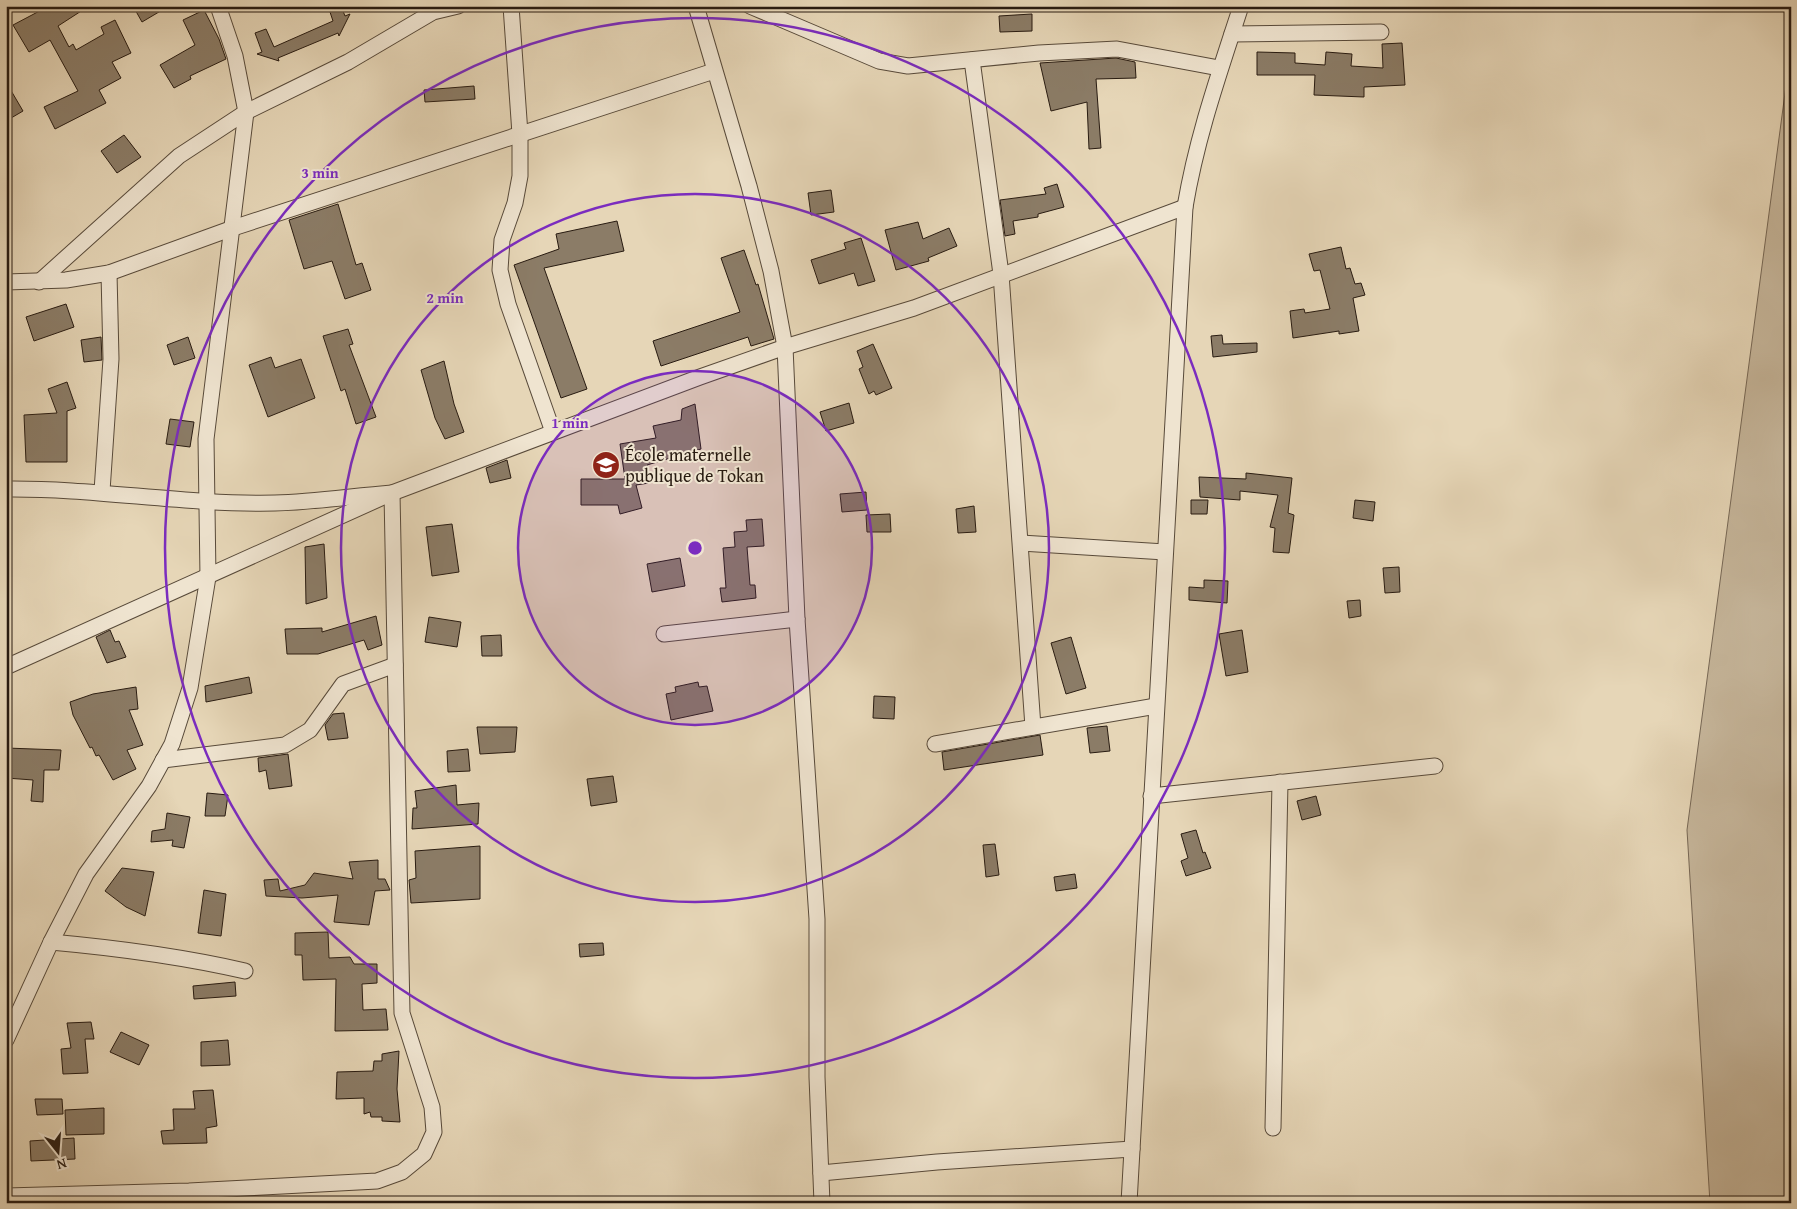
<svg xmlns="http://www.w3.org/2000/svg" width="1797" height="1209" viewBox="0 0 1797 1209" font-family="'Gentium Book Plus',serif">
<rect width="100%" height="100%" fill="#e6d6b7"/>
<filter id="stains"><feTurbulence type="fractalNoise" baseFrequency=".004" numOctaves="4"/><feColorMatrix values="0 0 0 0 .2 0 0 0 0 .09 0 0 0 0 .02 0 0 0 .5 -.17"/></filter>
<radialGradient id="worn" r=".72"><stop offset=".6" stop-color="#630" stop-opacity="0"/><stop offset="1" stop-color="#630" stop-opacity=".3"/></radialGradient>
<!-- green -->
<polygon fill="#c6b69b" stroke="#776856" points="1791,48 1791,1203 1710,1203 1687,830"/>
<!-- building -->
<g fill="#8b7c67" stroke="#281b11">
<polygon points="49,6 89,6 58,26 69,47 73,44 76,50 104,34 101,27 115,20 131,53 112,62 121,78 99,90 106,103 55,129 44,107 78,91 50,40 29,52 13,25"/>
<polygon points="133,6 169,6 142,22"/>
<polygon points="328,6 341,6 345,16 350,14 339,36 338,33 278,58 279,61 257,54 262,52 255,33 266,29 274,47 333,21"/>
<polygon points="204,10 219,39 226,59 190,76 191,79 174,88 160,65 195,45 183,20"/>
<polygon points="1032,14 1032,31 1000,32 999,16"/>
<polygon points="1402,43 1405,85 1364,87 1364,97 1314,95 1315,75 1257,75 1257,52 1295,53 1295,63 1325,65 1326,52 1352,54 1351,66 1383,68 1382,44"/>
<polygon points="1116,58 1135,62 1136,78 1096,79 1101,148 1089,149 1087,102 1051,111 1040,63"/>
<polygon points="6,82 23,111 6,121"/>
<polygon points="474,86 475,99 425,102 424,90"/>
<polygon points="124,135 141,157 117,173 101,151"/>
<polygon points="1057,184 1064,207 1038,214 1038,217 1013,221 1015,234 1005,236 1000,200 1046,194 1044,188"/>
<polygon points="831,190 834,212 811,215 808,193"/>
<polygon points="338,204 356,265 362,263 371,290 345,299 332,261 304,269 289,220"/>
<polygon points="617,221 624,251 544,268 587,389 561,398 514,265 559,249 556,234"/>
<polygon points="918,222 923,239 949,228 957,246 928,258 929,261 896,270 885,230"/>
<polygon points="861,238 875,281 858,286 854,273 819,284 811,260 846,249 844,243"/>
<polygon points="1341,247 1346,269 1350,268 1355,284 1361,283 1365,295 1353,298 1359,331 1339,334 1339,331 1293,338 1290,311 1304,309 1305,313 1330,309 1320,270 1314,271 1309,254"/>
<polygon points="744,250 756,285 758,284 774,339 751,346 748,337 661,366 653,341 740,312 721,258"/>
<polygon points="66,304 74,327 34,341 26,317"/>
<polygon points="348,329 353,344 349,345 376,417 356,424 345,389 341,391 323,336"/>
<polygon points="1222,335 1223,344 1257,343 1257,352 1213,357 1211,336"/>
<polygon points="101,337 102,360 84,362 81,340"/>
<polygon points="188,337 195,358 174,365 167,345"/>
<polygon points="873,344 892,388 876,395 874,391 869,394 859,369 863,367 857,351"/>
<polygon points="271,357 275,368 301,359 315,398 268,417 249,365"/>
<polygon points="444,361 454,404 464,432 445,439 435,418 421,370"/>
<polygon points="67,382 76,408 67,411 67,462 26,462 24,415 57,413 48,389"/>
<polygon points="849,403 854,423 826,431 820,412"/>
<polygon points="695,404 701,449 647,465 649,483 636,485 642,508 620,514 618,505 581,505 581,479 625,479 620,444 656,438 653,426 681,420 682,409"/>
<polygon points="170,419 194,422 190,447 166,444"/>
<polygon points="507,460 511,478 490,483 486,468"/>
<polygon points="1246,473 1292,478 1288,513 1294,515 1289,553 1273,552 1275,528 1270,527 1278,495 1240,491 1240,500 1200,497 1199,477 1246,479"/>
<polygon points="866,492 867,510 842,512 840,494"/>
<polygon points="1191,500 1208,500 1207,514 1191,514"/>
<polygon points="1355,500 1375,502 1373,521 1353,518"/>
<polygon points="974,506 976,532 958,533 956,509"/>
<polygon points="890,514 891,532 867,532 866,515"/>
<polygon points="762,519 764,546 747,547 750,585 755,585 756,598 722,602 720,588 726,588 723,548 735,547 734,532 747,531 746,520"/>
<polygon points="452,524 459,572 432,576 426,527"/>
<polygon points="324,544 327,598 306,604 305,547"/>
<polygon points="680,558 685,586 652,592 647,564"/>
<polygon points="1399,567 1400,592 1385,593 1383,568"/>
<polygon points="1204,580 1228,581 1227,603 1189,600 1189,587 1204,588"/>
<polygon points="1360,600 1361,616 1349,618 1347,601"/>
<polygon points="376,616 382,645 368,650 364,640 318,654 287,654 285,629 322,628 322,632"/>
<polygon points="429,617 461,622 457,647 425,642"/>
<polygon points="110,630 115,642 119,641 126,657 107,663 96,637"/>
<polygon points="1242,630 1248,672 1226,676 1219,634"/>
<polygon points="501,635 502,656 482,656 481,636"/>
<polygon points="1071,637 1086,688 1066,694 1051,643"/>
<polygon points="249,677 252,693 206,702 205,686"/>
<polygon points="698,682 699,687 707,686 713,711 671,720 666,694 676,692 675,687"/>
<polygon points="136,687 138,709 129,710 143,745 127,750 136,769 113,780 99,755 96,756 92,747 90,748 73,715 70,702 93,694"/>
<polygon points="874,696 895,697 894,719 873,718"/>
<polygon points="344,713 348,738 328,740 325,725 333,714"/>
<polygon points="1107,726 1110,751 1090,753 1087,728"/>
<polygon points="477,727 517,727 515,752 480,754"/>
<polygon points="1040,735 1043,755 944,770 942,752"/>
<polygon points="6,748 61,750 59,770 44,770 43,802 31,801 33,780 6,778"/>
<polygon points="468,749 470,771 448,772 447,751"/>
<polygon points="288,754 292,786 269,789 266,770 259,772 258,758"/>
<polygon points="613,776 617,802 591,806 587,779"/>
<polygon points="456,785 457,805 479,803 478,824 412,829 413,808 417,808 415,791"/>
<polygon points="207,793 228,795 225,816 205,816"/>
<polygon points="1316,796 1321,815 1302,820 1297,801"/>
<polygon points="167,813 190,817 184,848 172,846 173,840 151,842 152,831 165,829"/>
<polygon points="1196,830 1203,853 1205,852 1211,868 1186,876 1181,861 1188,858 1181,834"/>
<polygon points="995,844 999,875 986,877 983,845"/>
<polygon points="480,846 480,899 411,903 409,880 416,878 415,851"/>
<polygon points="378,860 378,879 385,879 390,890 375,891 369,925 334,922 338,895 302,898 266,896 264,880 278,879 280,891 305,885 314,873 353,879 349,862"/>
<polygon points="122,868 154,872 145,916 126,907 105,891"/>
<polygon points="1075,874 1077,888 1056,891 1054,877"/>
<polygon points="204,890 226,894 221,936 198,933"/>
<polygon points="328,932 329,958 350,957 354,964 377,964 377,983 362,984 363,1010 386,1009 388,1030 335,1031 336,979 303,980 302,955 295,955 295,933"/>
<polygon points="603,943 604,955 580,957 579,944"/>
<polygon points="235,982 236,996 194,999 193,986"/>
<polygon points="91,1022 94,1039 85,1039 88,1073 63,1074 61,1049 71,1048 67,1023"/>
<polygon points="121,1032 149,1045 139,1065 110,1052"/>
<polygon points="228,1040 230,1065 201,1066 201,1042"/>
<polygon points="399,1051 397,1089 400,1122 382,1121 382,1117 371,1117 370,1112 364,1114 364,1098 336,1099 337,1072 373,1071 374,1061 382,1061 382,1054"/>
<polygon points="213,1090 217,1126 206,1128 207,1143 163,1144 161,1131 174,1130 173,1109 195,1109 193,1091"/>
<polygon points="35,1099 62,1099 63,1114 37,1115"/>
<polygon points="104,1108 104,1134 66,1135 65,1110"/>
<polygon points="74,1138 75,1159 31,1161 30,1141"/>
</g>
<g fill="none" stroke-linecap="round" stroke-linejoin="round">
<!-- minor casing -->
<g stroke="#584a3a" stroke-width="17">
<g id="minor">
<polyline points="511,6 520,134 520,176 515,203 502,240 500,270 508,304 553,432"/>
<polyline points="696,6 749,186 771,271 785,347 797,619 817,919 817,1077 822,1203"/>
<polyline points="750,6 879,61 908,66 1039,53 1117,49 1219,68"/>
<polyline points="1232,34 1381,32"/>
<polyline points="972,60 1001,274 1033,727"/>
<polyline points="6,282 66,280 109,273 233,228 714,71"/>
<polyline points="39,282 179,156 246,112 348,62 433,12 458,6"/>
<path d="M 6,489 C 96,488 185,505 275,503 C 314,502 353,496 392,493 L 402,1013 L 432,1107 L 434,1132 L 424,1154 L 402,1172 L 377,1181 L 189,1191 L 6,1196"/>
<polyline points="102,491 111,359 109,273"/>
<polyline points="1021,543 1165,552"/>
<polyline points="664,634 797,619"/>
<polyline points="6,667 392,493 700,377 785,347 914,308 1185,207"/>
<polyline points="935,744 1156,706"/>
<polyline points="163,760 285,745 310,730 343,684 395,665"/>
<polyline points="1151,796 1435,766"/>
<path d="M 51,942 C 117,948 180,956 245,971"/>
<polyline points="6,1040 51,942 86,874 149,786 172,744 190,688 208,577 206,439 246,112 235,56 218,6"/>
<polyline points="1273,1128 1280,782"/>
<polyline points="821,1173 937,1162 1132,1149"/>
<path d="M 1129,1203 L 1185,207 C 1197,136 1219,74 1241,6"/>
</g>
</g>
<!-- minor -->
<use href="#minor" stroke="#efe4d0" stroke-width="15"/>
</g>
<!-- distance rings -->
<circle cx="695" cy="548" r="177" fill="#7b2cbf" fill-opacity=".12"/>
<g fill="none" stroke="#7b2cbf" stroke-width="2.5">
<circle cx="695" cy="548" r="177"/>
<circle cx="695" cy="548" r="354"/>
<circle cx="695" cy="548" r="530"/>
</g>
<!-- icons -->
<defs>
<g id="school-disc" transform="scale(1.4375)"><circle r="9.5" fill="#8f2418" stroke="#efe4d0"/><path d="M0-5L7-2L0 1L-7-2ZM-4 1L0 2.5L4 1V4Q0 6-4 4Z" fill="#fff"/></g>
</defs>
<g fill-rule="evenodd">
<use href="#school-disc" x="606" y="465"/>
</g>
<g text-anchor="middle" stroke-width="4" stroke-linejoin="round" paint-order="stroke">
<!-- poi labels -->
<g font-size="18" fill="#281b11" stroke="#efe4d0" text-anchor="start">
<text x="625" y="461">École maternelle<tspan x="625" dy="21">publique de Tokan</tspan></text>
</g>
</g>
<circle cx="695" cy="548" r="8" fill="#7b2cbf" stroke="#efe4d0" stroke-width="2.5"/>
<g font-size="15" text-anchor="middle" font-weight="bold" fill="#7b2cbf" stroke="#efe4d0" stroke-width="4" stroke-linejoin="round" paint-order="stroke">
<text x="320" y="178">3 min</text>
<text x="445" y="303">2 min</text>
<text x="570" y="428">1 min</text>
</g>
<!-- margin -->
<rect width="1797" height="1209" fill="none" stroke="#e6d6b7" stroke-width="25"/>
<rect x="8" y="8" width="1782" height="1194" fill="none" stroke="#281b11" stroke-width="2.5"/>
<rect x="12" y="12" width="1772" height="1184" fill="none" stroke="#281b11"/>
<!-- north arrow -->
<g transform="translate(58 1152) rotate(163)" stroke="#efe4d0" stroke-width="4" paint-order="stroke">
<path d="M0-4L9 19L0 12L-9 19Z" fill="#281b11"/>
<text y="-8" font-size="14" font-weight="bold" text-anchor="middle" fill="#281b11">N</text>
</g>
<rect width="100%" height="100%" filter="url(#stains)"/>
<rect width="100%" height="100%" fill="url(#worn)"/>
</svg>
